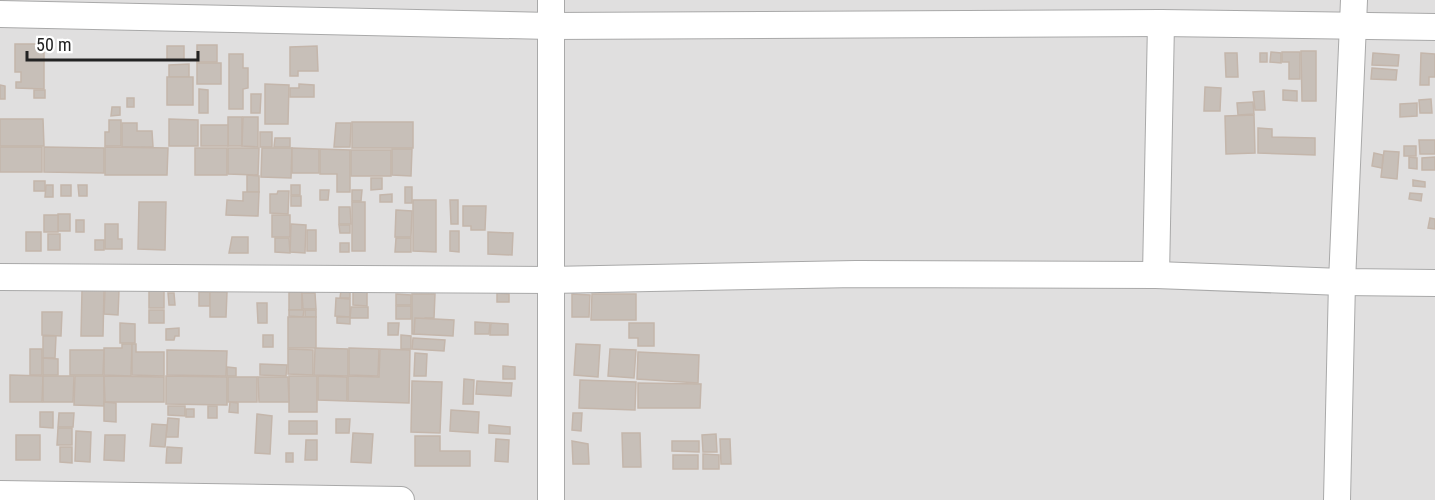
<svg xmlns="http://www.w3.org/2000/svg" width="1435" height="500" viewBox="0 0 1435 500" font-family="'Roboto Condensed',sans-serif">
<rect width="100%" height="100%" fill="#f2efe9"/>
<!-- residential -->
<rect fill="#e0dfdf" x="0" y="0" width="1435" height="500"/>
<!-- building -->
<g fill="#c7bfb8" stroke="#c4b6ab" stroke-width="1.5">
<polygon points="15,44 44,44 44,89 16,88 16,82 21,82 21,72 15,72"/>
<rect x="197" y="45" width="20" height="17"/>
<rect x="167" y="46" width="17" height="14"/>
<polygon points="317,46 318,71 298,71 298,76 290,76 290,47"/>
<polygon points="1301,51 1316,51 1316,101 1302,101"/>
<polygon points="1271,52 1281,53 1281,63 1270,62"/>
<polygon points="1282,52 1300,52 1300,79 1289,79 1289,62 1282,62"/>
<polygon points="1225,53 1237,53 1238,77 1226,77"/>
<rect x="1260" y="53" width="7" height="9"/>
<polygon points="1373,53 1399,55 1398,66 1372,65"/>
<polygon points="1421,53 1435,54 1435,77 1429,77 1429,85 1420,85"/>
<polygon points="229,54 243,54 243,68 248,68 248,88 243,89 243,109 229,109"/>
<rect x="197" y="63" width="24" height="21"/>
<polygon points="189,64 189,77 169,77 169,65"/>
<polygon points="1372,68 1397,70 1396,80 1371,79"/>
<rect x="167" y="77" width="26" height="28"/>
<polygon points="265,84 289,85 288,124 265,124"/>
<polygon points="299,84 314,85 314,97 290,97 290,88 299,88"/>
<polygon points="0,85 5,86 5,99 0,99"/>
<polygon points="1205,87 1221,88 1220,111 1204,111"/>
<polygon points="199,89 208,90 208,113 199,113"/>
<rect x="34" y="90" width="11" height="8"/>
<polygon points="1283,90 1297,91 1297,101 1283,100"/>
<polygon points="1264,91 1265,110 1255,110 1253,92"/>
<polygon points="251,94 261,94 260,113 251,113"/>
<rect x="127" y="98" width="7" height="9"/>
<polygon points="1431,99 1432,113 1420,113 1419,100"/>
<polygon points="1253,102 1254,114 1238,115 1237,103"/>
<polygon points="1417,103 1417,116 1400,117 1400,104"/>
<polygon points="112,107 120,107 120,115 111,116"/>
<polygon points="1254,115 1255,153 1226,154 1225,116"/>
<rect x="228" y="117" width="14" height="29"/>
<polygon points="243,117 258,117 258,147 242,146"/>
<polygon points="0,119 43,119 44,146 0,146"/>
<polygon points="169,119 198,120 198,146 169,146"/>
<polygon points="109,120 121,120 121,146 105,146 105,132 109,132"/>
<rect x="352" y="122" width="61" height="26"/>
<polygon points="122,123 137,123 137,131 152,131 153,147 122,147"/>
<polygon points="336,123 351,123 350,147 334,147"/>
<rect x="201" y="125" width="27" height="21"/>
<polygon points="1258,128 1272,129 1272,137 1315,138 1315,155 1258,153"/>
<rect x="260" y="132" width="12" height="15"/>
<polygon points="275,138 290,138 290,147 274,147"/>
<polygon points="1419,140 1435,140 1435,154 1420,154"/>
<rect x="1404" y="146" width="12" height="10"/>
<rect x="0" y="147" width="42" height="25"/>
<polygon points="44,147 104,148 104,173 44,172"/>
<polygon points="105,147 168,148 167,175 105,175"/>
<rect x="195" y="148" width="32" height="27"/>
<polygon points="228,148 259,148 258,175 228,174"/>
<polygon points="262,148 292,148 291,178 261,177"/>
<polygon points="292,148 319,149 319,173 292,173"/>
<polygon points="320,149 350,150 350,192 337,192 337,174 320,174"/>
<polygon points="392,149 412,149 411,176 392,175"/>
<rect x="351" y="150" width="40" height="26"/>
<polygon points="1384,151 1399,152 1397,179 1381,177"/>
<polygon points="1374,153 1383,155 1382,168 1372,166"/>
<polygon points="1409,157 1417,158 1417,169 1409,168"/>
<polygon points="1435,157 1435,170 1422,170 1422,158"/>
<polygon points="247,175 259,176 259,192 247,192"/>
<polygon points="371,178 382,178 382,189 371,190"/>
<polygon points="1413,180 1425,182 1425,187 1413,186"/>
<rect x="34" y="181" width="11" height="10"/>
<polygon points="46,185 53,185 53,197 45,197"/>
<rect x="61" y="185" width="10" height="11"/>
<polygon points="78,185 87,185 87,196 79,196"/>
<rect x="291" y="185" width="9" height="10"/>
<rect x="405" y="187" width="7" height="16"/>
<polygon points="320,190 329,190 328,200 320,200"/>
<polygon points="352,190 362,190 361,201 352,201"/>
<polygon points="278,191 289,191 288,214 270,213 270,194 277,194"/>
<polygon points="243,192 259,192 258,216 226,215 227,200 243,201"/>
<polygon points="1410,193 1422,194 1421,201 1409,199"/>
<polygon points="392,194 392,202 380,202 380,195"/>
<rect x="291" y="196" width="10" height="10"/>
<polygon points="413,200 436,200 436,252 413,251"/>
<polygon points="450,200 458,200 458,224 451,224"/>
<polygon points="139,202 166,202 165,250 138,249"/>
<rect x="352" y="202" width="13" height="49"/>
<polygon points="463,206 486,206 485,230 471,230 471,226 463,226"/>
<polygon points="339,207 350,207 351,224 339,224"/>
<polygon points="396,210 412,211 411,237 395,237"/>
<rect x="58" y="214" width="12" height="17"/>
<rect x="44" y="215" width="14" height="17"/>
<rect x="272" y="215" width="18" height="22"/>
<polygon points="1430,218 1435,219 1435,229 1428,228"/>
<rect x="76" y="220" width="8" height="12"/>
<polygon points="105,224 118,224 118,239 122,239 122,249 105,249"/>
<polygon points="291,224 306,225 305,253 290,252"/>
<polygon points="339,225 350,225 350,233 340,233"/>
<rect x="307" y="230" width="9" height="21"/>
<polygon points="450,231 459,231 459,252 450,251"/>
<rect x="26" y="232" width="15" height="19"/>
<polygon points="488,232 513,233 512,255 488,254"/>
<rect x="48" y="234" width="12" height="16"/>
<polygon points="232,237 248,237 248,253 229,253"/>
<polygon points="275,238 289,238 290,253 275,252"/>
<polygon points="396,238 411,238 411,252 395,252"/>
<rect x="95" y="240" width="9" height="10"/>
<rect x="340" y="243" width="9" height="9"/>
<polygon points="82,290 104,290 103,336 81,336"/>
<polygon points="105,290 119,290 118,315 104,314"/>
<polygon points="341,290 350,290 350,298 340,298"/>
<polygon points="353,290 367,291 367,306 353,305"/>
<rect x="149" y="291" width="15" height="17"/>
<rect x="199" y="292" width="11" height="14"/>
<polygon points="210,292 227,292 226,317 210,317"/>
<rect x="289" y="292" width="13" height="18"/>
<polygon points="168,293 174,293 175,305 169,305"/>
<polygon points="302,293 315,293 316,309 303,309"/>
<polygon points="497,293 509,294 509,302 497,302"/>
<polygon points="396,294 411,295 411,305 396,305"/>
<polygon points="412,294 435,294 434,318 425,318 425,334 412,334"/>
<polygon points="572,294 590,295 589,317 572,317"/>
<polygon points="592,294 636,294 636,320 591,320"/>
<polygon points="336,298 350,299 350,317 335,316"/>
<polygon points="257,303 267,303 267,323 258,323"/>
<rect x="396" y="306" width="15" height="13"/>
<polygon points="351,307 368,307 368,318 350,318"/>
<rect x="149" y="310" width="15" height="13"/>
<polygon points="289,310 304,310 303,317 289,316"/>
<rect x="305" y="310" width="11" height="7"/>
<polygon points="42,312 62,312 61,336 42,335"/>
<rect x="288" y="317" width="28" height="31"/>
<polygon points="337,317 350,317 350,324 337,323"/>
<polygon points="415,318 454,320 453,336 414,334"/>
<polygon points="475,322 490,323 489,334 475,334"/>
<polygon points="120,323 135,324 135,343 120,343"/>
<polygon points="388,323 399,323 398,335 388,335"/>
<polygon points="491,323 508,324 508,335 490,335"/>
<polygon points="629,323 654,323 654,346 638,346 638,338 629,338"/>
<polygon points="179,328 179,336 175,336 174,340 166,340 166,329"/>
<rect x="263" y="335" width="10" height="12"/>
<polygon points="401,335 411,336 411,349 401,349"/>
<polygon points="43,336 56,336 55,358 43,358"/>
<polygon points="413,338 445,340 444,351 412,349"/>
<polygon points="122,344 132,344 131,376 104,375 104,348 122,348"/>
<polygon points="132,344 136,344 136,352 164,352 164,376 132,375"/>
<polygon points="576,344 600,345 598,377 574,375"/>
<polygon points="315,348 348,349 348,376 314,375"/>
<polygon points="349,348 379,349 378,376 349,375"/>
<rect x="30" y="349" width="12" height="26"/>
<polygon points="288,349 313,350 313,375 288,374"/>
<polygon points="380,349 410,350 409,403 348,401 348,376 379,377"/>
<polygon points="610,349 636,350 634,378 608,376"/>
<polygon points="70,350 104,350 103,375 70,375"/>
<polygon points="167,350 227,351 226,376 167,375"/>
<polygon points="638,352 699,355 698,383 637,379"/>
<polygon points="415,353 427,354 426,376 414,376"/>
<polygon points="43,358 58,359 58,375 43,375"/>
<polygon points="260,364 287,365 286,376 260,375"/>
<polygon points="503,366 515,367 515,379 503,379"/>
<polygon points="227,367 236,368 236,376 227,376"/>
<polygon points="10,375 43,376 42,402 10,402"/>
<polygon points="43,376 74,376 73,402 43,402"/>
<polygon points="75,376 104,376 104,406 74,405"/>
<polygon points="104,376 164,377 164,402 105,402"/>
<polygon points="166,376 227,377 227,405 166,404"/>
<rect x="289" y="376" width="28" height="36"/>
<polygon points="318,376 347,377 347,401 318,400"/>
<rect x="228" y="377" width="29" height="25"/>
<polygon points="258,377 288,377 289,402 259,402"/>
<polygon points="464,379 474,380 473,404 463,404"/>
<polygon points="580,380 636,382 635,410 579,408"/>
<polygon points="412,381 442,382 440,433 411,432"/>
<polygon points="477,381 512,383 511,396 476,394"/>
<polygon points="638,383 701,384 700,408 638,408"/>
<polygon points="104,402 116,403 116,422 104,421"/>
<polygon points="230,402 238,403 238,413 229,412"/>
<polygon points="168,406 185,406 185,416 168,415"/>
<rect x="208" y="406" width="9" height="12"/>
<rect x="186" y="409" width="8" height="8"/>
<polygon points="451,410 479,412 478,433 450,431"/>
<polygon points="40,412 53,412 53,428 40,427"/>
<polygon points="59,413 74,413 73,427 58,427"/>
<polygon points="573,413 582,413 581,431 572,430"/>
<polygon points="257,414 272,416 270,454 255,453"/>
<polygon points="168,418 179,419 178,437 166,437"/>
<polygon points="336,419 350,419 349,433 336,433"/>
<rect x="289" y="421" width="28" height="13"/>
<polygon points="152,424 167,425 165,447 150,446"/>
<polygon points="489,425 510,427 510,434 489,433"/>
<polygon points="58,428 72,428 72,445 57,445"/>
<polygon points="76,431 91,432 90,462 75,461"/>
<polygon points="353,433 373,434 371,463 351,462"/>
<polygon points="622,433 640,433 641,467 623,467"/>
<polygon points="716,434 717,452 703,452 702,435"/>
<rect x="16" y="435" width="24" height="25"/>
<polygon points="105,435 125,435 124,461 104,460"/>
<polygon points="415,436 440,436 440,451 470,451 470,466 415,466"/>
<polygon points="496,439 509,440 508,462 495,461"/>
<polygon points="720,439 730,439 731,464 721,464"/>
<polygon points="306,440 317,440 317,460 305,460"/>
<polygon points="572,441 588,444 589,464 573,464"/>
<polygon points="672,441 699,441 699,452 672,451"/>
<polygon points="60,447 72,447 72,463 60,462"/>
<polygon points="167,447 182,448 181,463 166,463"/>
<rect x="286" y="453" width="7" height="9"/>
<polygon points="703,454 719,455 719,469 703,469"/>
<rect x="673" y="455" width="25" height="14"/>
</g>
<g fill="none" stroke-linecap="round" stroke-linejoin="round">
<!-- street casing -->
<g stroke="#a9a9a9" stroke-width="28">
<g id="street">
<polyline points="551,0 551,500"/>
<polyline points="0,14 550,26 1161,23 1435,27"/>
<polyline points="1156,275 1161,23"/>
<polyline points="0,277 550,280 856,274 1156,275 1342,282 1435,283"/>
<polyline points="0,494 401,500"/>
<polyline points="1337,500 1342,282 1354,0"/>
</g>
</g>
<!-- street -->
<use href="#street" stroke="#fff" stroke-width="26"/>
</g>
<!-- scale -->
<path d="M27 51v9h171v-9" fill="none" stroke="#222222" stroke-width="3"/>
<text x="36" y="51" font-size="18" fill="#222222" stroke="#ffffff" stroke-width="4.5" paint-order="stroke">50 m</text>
</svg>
